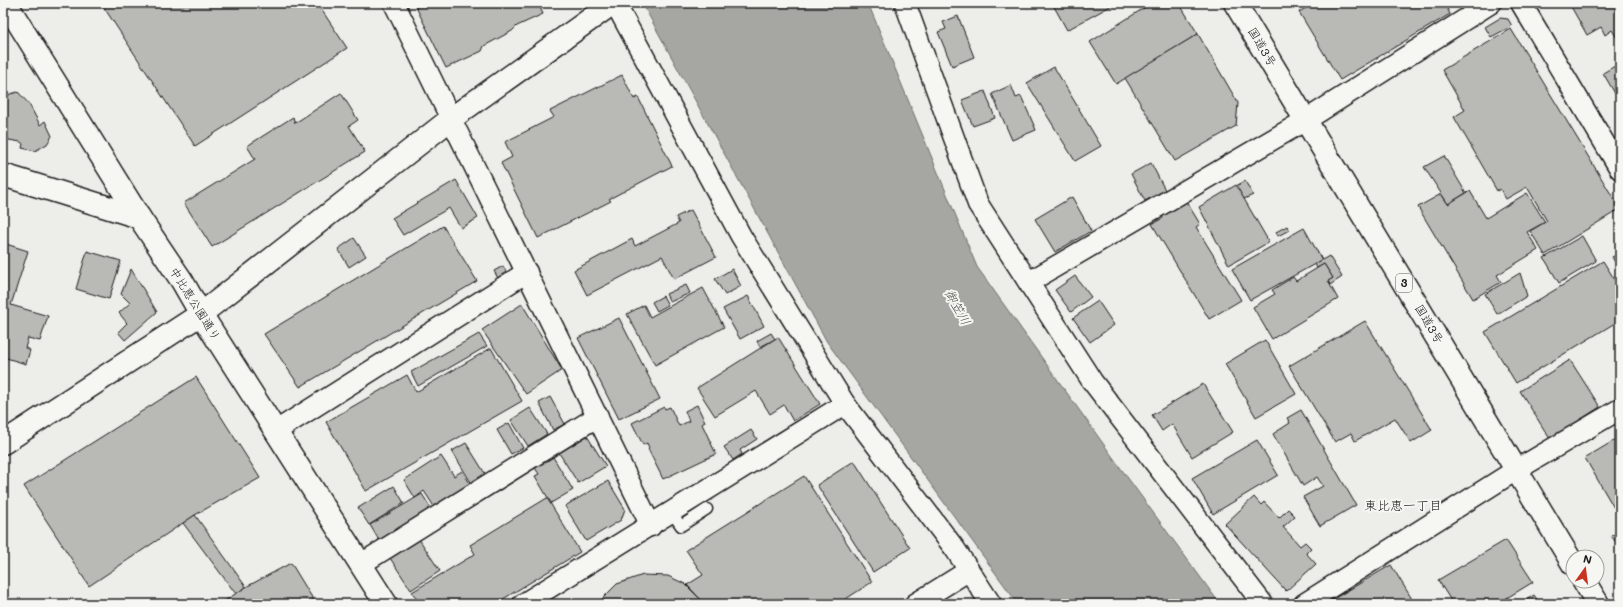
<svg xmlns="http://www.w3.org/2000/svg" width="1623" height="607" viewBox="0 0 1623 607" font-family="Mali,'Klee One',sans-serif">
<rect width="100%" height="100%" fill="#edede9"/>
<filter id="ink" filterUnits="userSpaceOnUse"><feTurbulence type="fractalNoise" baseFrequency=".025" numOctaves="2"/><feDisplacementMap in="SourceGraphic" scale="8" xChannelSelector="R" yChannelSelector="G"/><feConvolveMatrix kernelMatrix="1 2 1 2 8 2 1 2 1" color-interpolation-filters="sRGB"/></filter>
<g filter="url(#ink)">
<!-- water -->
<polygon fill="#a6a6a3" stroke="#6f6f6d" points="642,3 868,3 977,267 1122,470 1220,604 1018,604 827,342"/>
<!-- building -->
<g fill="#b9b9b6" stroke="#1c1c1c">
<polygon points="101,3 317,3 347,48 195,146"/>
<polygon points="414,3 538,3 543,14 517,26 512,31 484,46 482,51 446,68"/>
<polygon points="1052,3 1116,3 1067,30"/>
<polygon points="1152,3 1179,3 1198,34 1116,84 1090,42"/>
<polygon points="1314,3 1444,3 1450,14 1340,80 1299,12"/>
<polygon points="1569,3 1616,3 1620,10 1620,36 1617,38 1612,30 1605,35 1601,27 1587,35"/>
<polygon points="958,16 974,57 952,66 938,32 946,29 943,22"/>
<polygon points="1500,18 1508,19 1512,26 1491,37 1485,27"/>
<polygon points="1511,29 1620,209 1545,255 1530,231 1547,221 1527,187 1506,199 1500,189 1497,191 1454,117 1465,110 1442,70"/>
<polygon points="1198,34 1238,103 1236,126 1175,161 1125,78"/>
<polygon points="1620,63 1620,102 1603,73"/>
<polygon points="1054,67 1101,146 1075,161 1027,83"/>
<polygon points="622,75 634,99 638,97 672,166 609,199 611,201 538,238 501,163 512,157 505,142 554,117 550,111"/>
<polygon points="1011,85 1016,98 1021,96 1036,130 1012,140 992,94"/>
<polygon points="985,91 995,118 973,126 962,100"/>
<polygon points="18,92 29,104 40,125 45,121 52,136 47,144 35,151 22,148 23,144 21,142 3,139 4,99 10,94"/>
<polygon points="341,93 358,120 349,126 365,152 212,247 184,203 255,159 247,146 293,117 295,123"/>
<polygon points="1444,156 1466,193 1448,204 1424,167"/>
<polygon points="1151,163 1165,190 1145,201 1131,174"/>
<polygon points="456,180 478,218 461,228 449,208 403,235 392,218"/>
<polygon points="1245,181 1253,195 1244,199 1236,186"/>
<polygon points="1236,185 1269,242 1229,265 1199,207"/>
<polygon points="1470,191 1486,218 1527,193 1545,222 1527,232 1538,250 1497,275 1501,282 1473,299 1418,207 1441,194 1448,204"/>
<polygon points="1183,196 1200,224 1196,227 1241,300 1209,319 1152,224 1163,218 1160,213"/>
<polygon points="1072,197 1091,231 1055,252 1035,219"/>
<polygon points="691,210 716,257 674,279 662,256 587,295 574,270 632,239 635,246 679,223 676,217"/>
<polygon points="443,226 477,281 300,387 264,334"/>
<polygon points="1287,226 1289,230 1278,236 1276,232"/>
<polygon points="1304,228 1322,260 1250,300 1232,269"/>
<polygon points="1582,236 1596,261 1559,283 1544,258"/>
<polygon points="354,238 366,256 349,267 338,249"/>
<polygon points="3,243 28,251 11,305 48,316 40,341 28,338 25,348 30,350 26,364 3,357"/>
<polygon points="87,251 121,261 109,299 76,289"/>
<polygon points="1620,253 1620,271 1612,257"/>
<polygon points="1329,256 1342,277 1330,285 1328,281 1333,278 1324,264 1317,268 1315,264"/>
<polygon points="1603,261 1620,288 1620,320 1516,383 1485,332"/>
<polygon points="1324,264 1333,278 1328,281 1338,299 1272,339 1253,307 1275,294 1272,290 1293,277 1296,281"/>
<polygon points="503,266 508,275 499,280 494,271"/>
<polygon points="131,269 157,312 125,340 118,332 127,323 119,313 130,303 121,294"/>
<polygon points="732,269 741,286 725,295 715,279"/>
<polygon points="1520,273 1527,296 1497,314 1485,294"/>
<polygon points="1075,276 1091,297 1071,312 1055,290"/>
<polygon points="686,285 690,293 670,302 666,294"/>
<polygon points="703,288 724,327 655,365 627,314 644,305 650,317"/>
<polygon points="663,296 668,305 657,311 652,302"/>
<polygon points="748,296 764,326 740,339 723,309"/>
<polygon points="1098,301 1114,325 1090,342 1073,318"/>
<polygon points="522,304 562,370 526,394 482,330"/>
<polygon points="619,318 660,399 619,419 578,338"/>
<polygon points="1365,321 1432,430 1411,443 1395,418 1355,441 1351,433 1335,442 1289,366"/>
<polygon points="771,333 775,339 760,347 757,341"/>
<polygon points="479,334 487,346 418,386 411,372"/>
<polygon points="778,337 820,404 793,421 784,405 770,414 756,391 715,416 697,388"/>
<polygon points="1265,340 1296,394 1256,417 1225,364"/>
<polygon points="491,348 522,401 366,491 326,422 407,375 416,392"/>
<polygon points="1570,360 1600,407 1550,439 1520,391"/>
<polygon points="196,377 260,478 195,515 89,586 24,486"/>
<polygon points="1203,384 1233,432 1192,457 1172,424 1162,431 1152,415"/>
<polygon points="550,397 565,424 553,430 539,403"/>
<polygon points="697,405 705,422 702,424 716,454 663,479 648,449 649,448 647,443 643,445 632,423 664,407 665,409 670,407 679,426 689,421 685,411"/>
<polygon points="530,408 547,434 528,446 511,420"/>
<polygon points="1301,410 1356,505 1320,526 1303,497 1323,486 1317,477 1303,486 1273,434 1290,423 1287,418"/>
<polygon points="509,423 523,448 511,454 497,430"/>
<polygon points="751,430 757,439 740,450 742,454 733,460 724,447"/>
<polygon points="587,436 606,466 578,483 559,453"/>
<polygon points="1620,437 1620,511 1617,513 1585,458"/>
<polygon points="1257,440 1278,475 1213,514 1192,478"/>
<polygon points="466,443 486,475 472,484 452,451"/>
<polygon points="441,456 454,476 462,471 471,485 435,508 424,491 415,498 404,480"/>
<polygon points="553,457 573,490 551,503 535,476 539,474 535,468"/>
<polygon points="854,461 910,548 873,572 817,485"/>
<polygon points="804,476 872,582 838,604 705,604 687,585 703,575 686,550"/>
<polygon points="608,481 625,509 621,520 586,541 565,506"/>
<polygon points="394,486 404,503 369,525 358,508"/>
<polygon points="422,494 432,510 380,542 370,525"/>
<polygon points="1254,497 1261,505 1264,502 1279,518 1288,509 1295,516 1283,527 1300,546 1305,542 1311,548 1306,553 1316,564 1286,591 1225,524"/>
<polygon points="547,498 580,552 495,604 420,604 412,592 475,554 470,545"/>
<polygon points="195,515 246,587 236,594 183,523"/>
<polygon points="1620,531 1620,547 1611,536"/>
<polygon points="419,539 440,571 411,590 390,558"/>
<polygon points="1506,540 1533,582 1497,604 1453,604 1438,580"/>
<polygon points="291,563 316,604 220,604 246,587"/>
<polygon points="1391,565 1415,604 1325,604"/>
<polygon points="643,575 668,576 685,584 705,604 597,604 617,584"/>
<polygon points="1534,595 1540,604 1520,604"/>
</g>
<g fill="none" stroke-linecap="round" stroke-linejoin="round">
<!-- service casing -->
<g stroke="#1c1c1c" stroke-width="13">
<polyline id="service" points="672,513 681,526 707,509"/>
</g>
<!-- minor casing -->
<g stroke="#1c1c1c" stroke-width="23">
<g id="minor">
<polyline points="394,3 651,526"/>
<polyline points="615,3 741,236 845,404 955,549 991,604"/>
<polyline points="905,3 978,204 1092,381 1263,604"/>
<polyline points="1521,3 1620,169"/>
<polyline points="1029,282 1306,120 1491,3"/>
<polyline points="276,431 527,272"/>
<polyline points="361,564 598,416"/>
<polyline points="523,604 845,404"/>
<polyline points="915,604 968,571"/>
<polyline points="1304,604 1516,470 1620,409"/>
</g>
</g>
<!-- tertiary casing -->
<g stroke="#1c1c1c" stroke-width="25">
<g id="tertiary">
<polyline points="6,3 139,217 182,281 201,314 386,604"/>
<polyline points="3,175 139,217"/>
<polyline points="3,443 201,314 452,118 613,3"/>
</g>
</g>
<!-- trunk casing -->
<g stroke="#1c1c1c" stroke-width="25">
<g id="trunk">
<polyline points="1235,3 1573,564"/>
<polyline points="1584,581 1598,604"/>
</g>
</g>
<!-- service -->
<use href="#service" stroke="#f6f6f2" stroke-width="10"/>
<!-- minor -->
<use href="#minor" stroke="#f6f6f2" stroke-width="20"/>
<!-- tertiary -->
<use href="#tertiary" stroke="#f6f6f2" stroke-width="22"/>
<!-- trunk -->
<use href="#trunk" stroke="#f6f6f2" stroke-width="22"/>
</g>
</g>
<g text-anchor="middle" stroke-width="4" stroke-linejoin="round" paint-order="stroke">
<!-- shield labels -->
<rect fill="#f6f6f2" stroke="#5d5d5c" stroke-width="1" x="1396" y="274" width="16" height="18" rx="3"/>
<g font-size="11" font-weight="bold" fill="#1c1c1c">
<text x="1404" y="287">3</text>
</g>
<!-- street labels -->
<g font-size="12" fill="#1c1c1c" stroke="#f6f6f2">
<text transform="translate(1262 47) rotate(59)" y="4">国道3号</text>
<text transform="translate(195 304) rotate(58)" y="4">中比恵公園通り</text>
<text transform="translate(1429 324) rotate(59)" y="4">国道3号</text>
</g>
<!-- water labels -->
<g font-size="13" font-style="italic" fill="#535352" stroke="#f6f6f2">
<text transform="translate(958 307) rotate(61)" y="5">御笠川</text>
</g>
<!-- neighbourhood labels -->
<g font-size="13" fill="#1c1c1c" stroke="#f6f6f2">
<text x="1403" y="510">東比恵一丁目</text>
</g>
</g>
<!-- margin -->
<rect width="1623" height="607" fill="none" stroke="#f6f6f2" stroke-width="16"/>
<rect x="8" y="8" width="1607" height="591" fill="none" stroke="#1c1c1c" stroke-width="1.5" filter="url(#ink)"/>
<!-- north arrow -->
<g transform="translate(1585 569) rotate(14)"><circle r="19" fill="#f6f6f2" stroke="#9f9f9c"/>
<path d="M0-3L7 15L0 10L-7 15Z" fill="#c8321e"/>
<text y="-6" font-size="11" font-weight="bold" text-anchor="middle" fill="#1c1c1c">N</text>
</g>
</svg>
